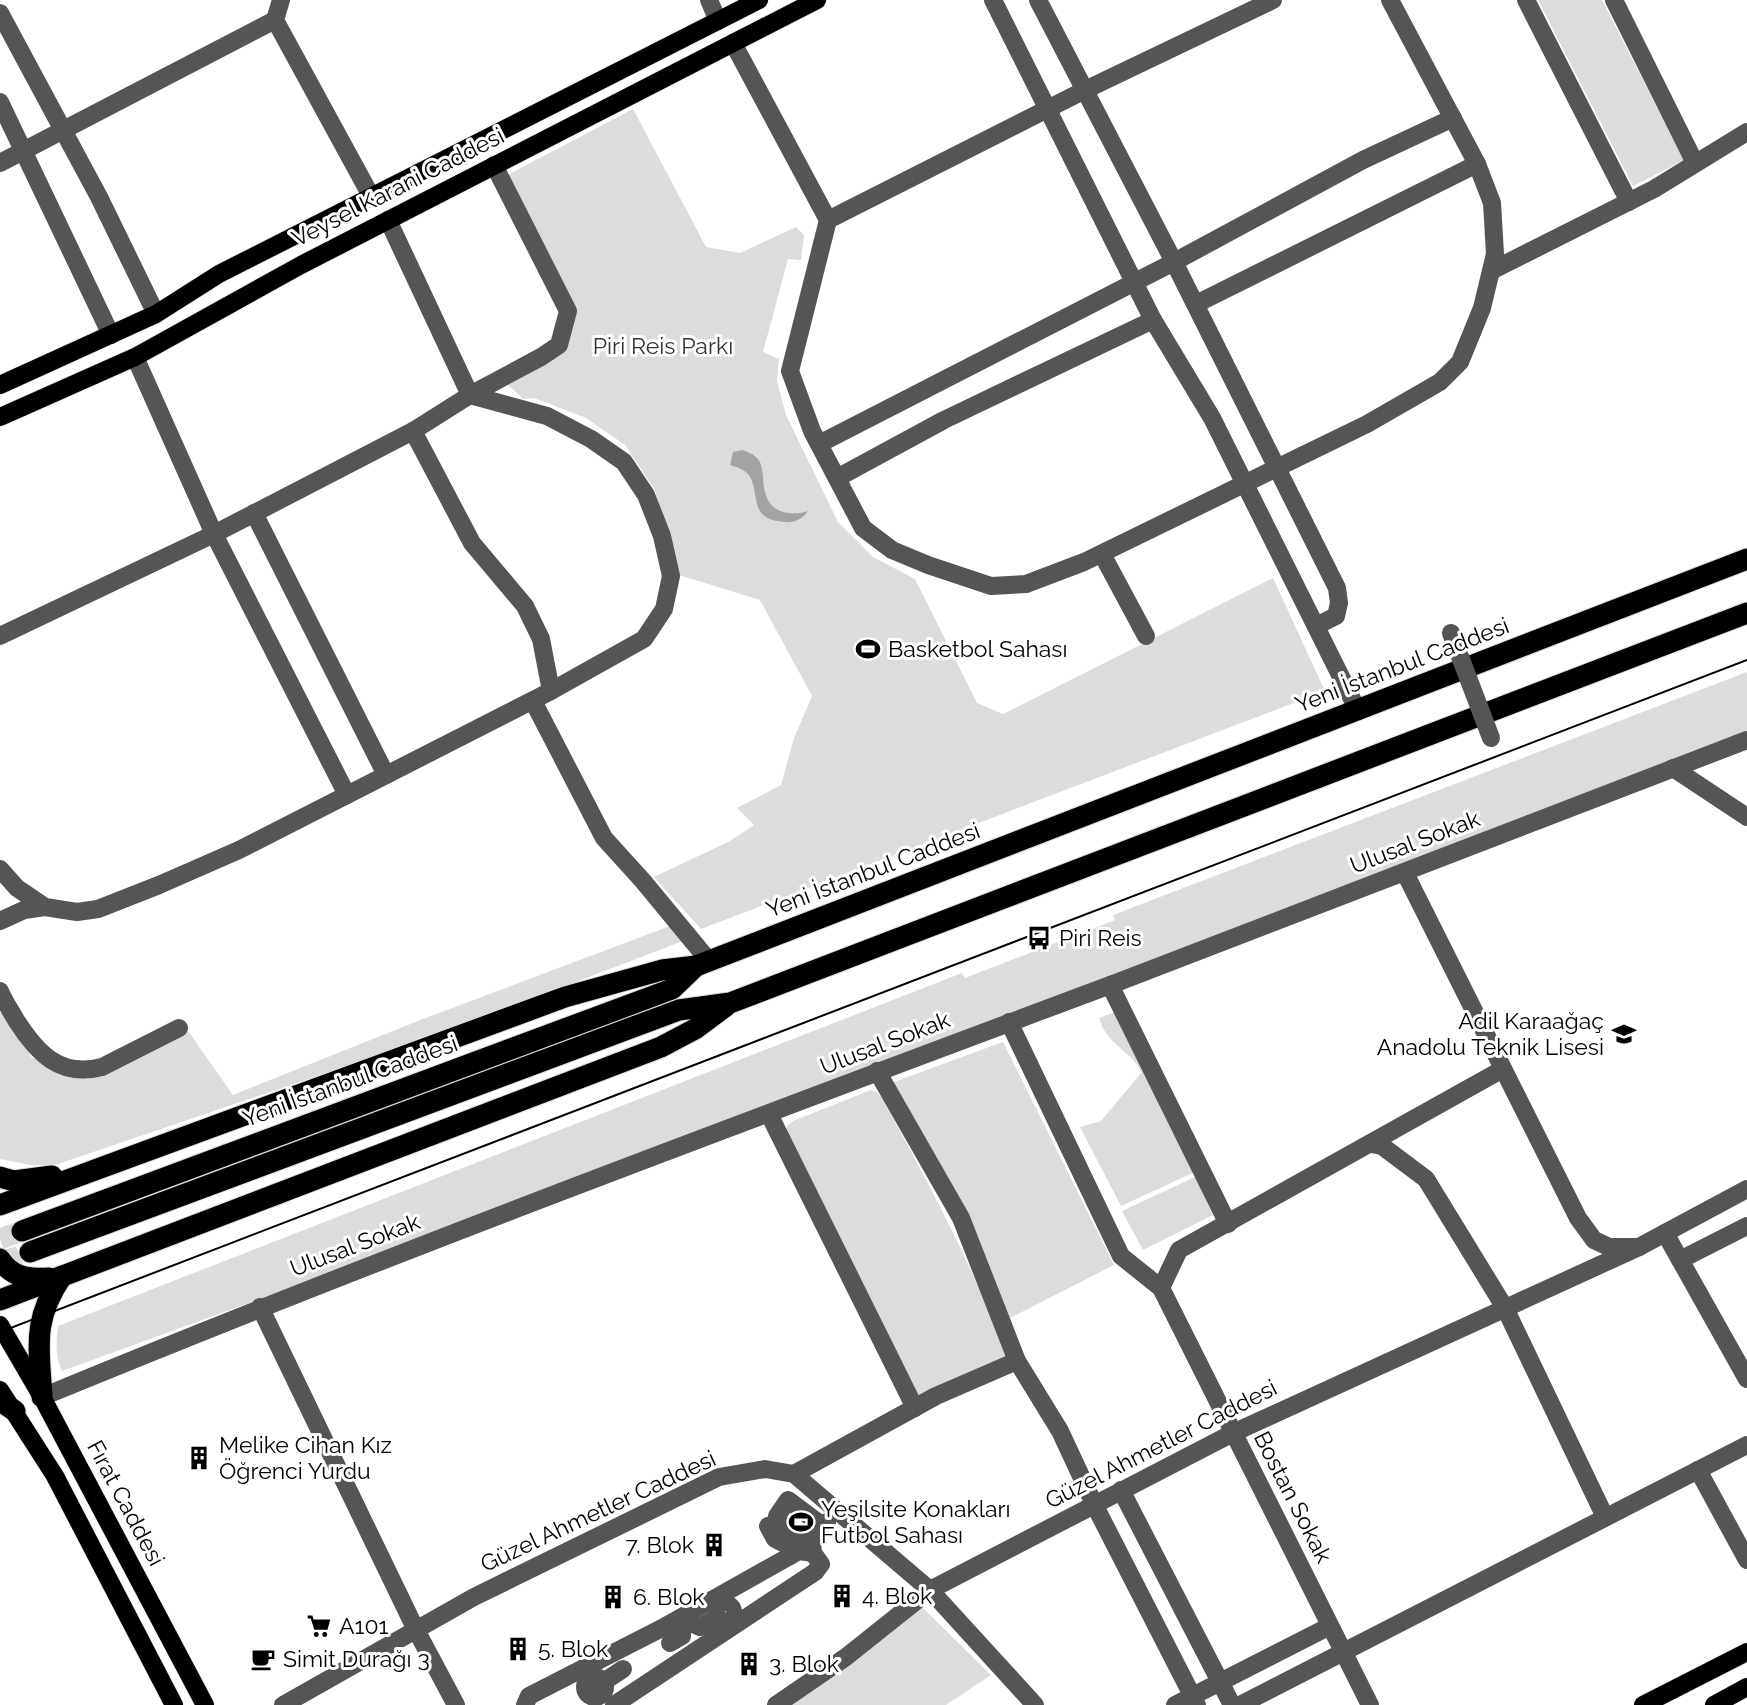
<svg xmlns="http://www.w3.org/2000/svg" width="1747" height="1705" viewBox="0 0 1747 1705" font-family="Raleway,sans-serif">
<rect width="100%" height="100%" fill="#fff"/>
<!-- green -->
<g fill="#dcdcdc">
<polygon points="1538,0 1602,0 1684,160 1633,186"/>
<polygon points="633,109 706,247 740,253 796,227 804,235 801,260 788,259 763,352 779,359 777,381 786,415 838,522 873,557 915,579 977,703 1003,714 1273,578 1325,691 701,929 654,877 730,841 754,825 737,808 781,785 794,738 812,696 760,600 679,575 655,490 625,445 586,418 534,398 523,399 508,385 556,353 569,311 500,179"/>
<path d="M 1747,672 L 1747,731 L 793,1097 L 307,1282 L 62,1371 C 55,1356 56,1342 58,1326 L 962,973 L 965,978 L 1105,924 L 1115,920 L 1113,915 Z"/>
<polygon points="670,926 683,941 435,1036 52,1166 31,1165 0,1159 0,1013 8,1009 31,1057 59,1070 101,1071 188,1031 233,1095 423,1019"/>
<path d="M 1120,1010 L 1197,1171 L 1121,1206 L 1080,1127 L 1101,1121 L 1142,1072 C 1129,1049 1107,1045 1099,1018 Z"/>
<polygon points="1003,1042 1114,1265 1008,1319 892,1094 894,1082"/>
<path d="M 871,1090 L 877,1092 L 882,1098 C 928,1183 975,1268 1007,1359 L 919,1396 L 786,1134 L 787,1126 L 793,1121 Z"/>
<polygon points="1195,1177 1213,1215 1143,1250 1122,1211"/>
<polygon points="922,1607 991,1675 946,1705 777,1705"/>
</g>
<!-- water -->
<path fill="#a3a3a3" d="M 742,450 C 770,458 759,475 766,495 C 771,514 793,516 808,511 C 803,519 794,523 785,522 C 747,520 761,494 749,475 C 744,469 736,467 730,465 L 733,452 Z"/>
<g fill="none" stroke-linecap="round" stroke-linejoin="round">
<!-- highway-tunnel -->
<g stroke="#d9d9d9" stroke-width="21" stroke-dasharray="21 10" stroke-linecap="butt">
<polyline points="0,1239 22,1231"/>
<polyline points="0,1263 30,1252"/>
</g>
<!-- major casing -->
<g stroke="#dbdbdb" stroke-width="19">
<g id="major">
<polyline points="0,385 156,314 219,274 759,0"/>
<polyline points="0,417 135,357 301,265 817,0"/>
<polyline points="0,1325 42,1397 205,1705"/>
<polyline points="0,1390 55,1476 174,1705"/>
<polyline points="1643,1705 1747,1652"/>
<polyline points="1714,1705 1747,1687"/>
</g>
</g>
<!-- highway casing -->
<g stroke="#dbdbdb" stroke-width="23">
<g id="highway">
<polyline points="0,1177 14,1181 52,1176"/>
<polyline points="0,1205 565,997 662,970 696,966"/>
<polyline points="22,1231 672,989 696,966 1747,559"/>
<polyline points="30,1252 679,1010 730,1003 1747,613"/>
<path d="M 0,1259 C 12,1278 29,1279 49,1278"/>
<polyline points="0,1300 661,1047 695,1029 726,1006"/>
<path d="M 42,1397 C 39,1347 32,1320 62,1276"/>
<polyline points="0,1401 15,1411"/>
</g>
</g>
<!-- minor -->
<g stroke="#555" stroke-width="18">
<polyline points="281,0 275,20 371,196"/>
<polyline points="709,0 718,21"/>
<polyline points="993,0 1153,320 1212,418 1358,711"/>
<polyline points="1038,0 1174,262 1337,588 1339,603 1336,616 1316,626"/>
<polyline points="1526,0 1629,202"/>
<polyline points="1614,0 1695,163"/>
<polyline points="0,13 99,197 156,314"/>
<polyline points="733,43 828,220 790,371 812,431 863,528 892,550 928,565 991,586 1026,584 1084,562 1367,424 1440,382 1460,362 1482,308 1495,254 1492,203 1477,164 1390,0"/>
<polyline points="0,102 111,335"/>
<polyline points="0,163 275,20"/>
<polyline points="828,220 1083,91 1273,0"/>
<polyline points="1491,271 1654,189 1747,132"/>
<polyline points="1196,304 1477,164"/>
<polyline points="135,357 214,534 347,795"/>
<polyline points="413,431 470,395 541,357 559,345 568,311 494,165"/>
<polyline points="819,444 1174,262 1363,160 1453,118"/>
<polyline points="837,478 944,420 1153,320"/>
<polyline points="254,513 386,775"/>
<polyline points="1102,554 1146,636"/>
<polyline points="0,636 214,534 413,431 472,543 525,606 541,639 551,691"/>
<polyline points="533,701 604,838 643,881 709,961"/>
<polyline points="1673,768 1747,817"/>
<polyline points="0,869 17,888 45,907 77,912 98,909 159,885 239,850 551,691 644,639 664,609 671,576 662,536 646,495 624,462 591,439 547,416 470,395 388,220"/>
<polyline points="1405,873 1578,1218 1594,1240 1609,1247 1639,1247 1747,1189"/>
<polyline points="0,921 24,910 45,907"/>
<polyline points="1110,985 1228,1224"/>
<path d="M 0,991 C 4,1001 11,1011 16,1020 C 37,1053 60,1078 102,1067 L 179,1028"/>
<polyline points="1009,1022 1121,1256 1161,1288 1370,1705"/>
<polyline points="877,1071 961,1218 1017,1361 1060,1431 1094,1504 1197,1705"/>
<polyline points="769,1114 915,1408"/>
<polyline points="1371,1144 1382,1146 1426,1179 1505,1308 1605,1517"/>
<polyline points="1665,1233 1747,1379"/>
<polyline points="1680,1260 1747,1226"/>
<polyline points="1161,1288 1179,1250 1503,1069"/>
<polyline points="260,1307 415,1628 456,1705"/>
<path d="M 42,1397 C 396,1251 755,1118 1113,984 C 1325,904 1535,820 1747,740"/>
<polyline points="1698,1470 1747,1560"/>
<polyline points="794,1474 936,1396 1017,1361"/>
<polyline points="1121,1490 1232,1705"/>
<polyline points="778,1522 777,1516 788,1500 824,1527"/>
<polyline points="790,1556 791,1547 775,1539 768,1526 778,1522 812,1543"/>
<circle cx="725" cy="1612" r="8"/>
<polyline points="670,1643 682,1636 682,1627 689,1622 700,1627 718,1617"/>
<circle cx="595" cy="1687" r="10"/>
<polyline points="596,1687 623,1669"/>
<polyline points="283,1705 474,1597 719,1477 765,1469 794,1474 930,1590 1233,1433 1639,1247"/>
<polyline points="525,1705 529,1696 662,1628 790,1556 799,1551 813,1553"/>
<polyline points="614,1705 815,1572 821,1564 813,1553 812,1543 827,1522"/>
<polyline points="776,1705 846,1657 930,1590 1035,1705"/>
<polyline points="1175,1705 1330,1626"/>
<polyline points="1240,1705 1747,1445"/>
</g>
<!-- major -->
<use href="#major" stroke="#000" stroke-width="18"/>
<!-- highway -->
<use href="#highway" stroke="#000" stroke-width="21"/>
<!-- tram -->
<polyline stroke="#000" stroke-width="2" points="0,1332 1747,660"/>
<!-- minor-bridge -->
<polyline stroke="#555" stroke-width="18" points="1451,633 1491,738"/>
</g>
<!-- icons -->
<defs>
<g id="stadium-bare" transform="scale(1.89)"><path d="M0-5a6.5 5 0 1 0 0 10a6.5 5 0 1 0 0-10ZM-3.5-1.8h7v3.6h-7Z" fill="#000" stroke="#fff" stroke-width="2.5" paint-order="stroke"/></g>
<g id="bus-bare" transform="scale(1.89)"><path d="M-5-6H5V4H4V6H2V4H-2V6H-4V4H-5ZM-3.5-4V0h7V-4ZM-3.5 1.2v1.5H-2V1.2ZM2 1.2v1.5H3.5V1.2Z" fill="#000" stroke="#fff" stroke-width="2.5" paint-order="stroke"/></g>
<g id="school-bare" transform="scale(1.89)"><path d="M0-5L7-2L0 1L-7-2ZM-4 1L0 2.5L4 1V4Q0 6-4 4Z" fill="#000" stroke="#fff" stroke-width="2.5" paint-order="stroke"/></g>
<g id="building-bare" transform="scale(1.89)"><path d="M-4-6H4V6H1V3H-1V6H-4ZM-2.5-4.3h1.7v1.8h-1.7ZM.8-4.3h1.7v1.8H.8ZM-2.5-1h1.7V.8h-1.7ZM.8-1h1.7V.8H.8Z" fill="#000" stroke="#fff" stroke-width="2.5" paint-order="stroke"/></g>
<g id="supermarket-bare" transform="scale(1.89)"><path d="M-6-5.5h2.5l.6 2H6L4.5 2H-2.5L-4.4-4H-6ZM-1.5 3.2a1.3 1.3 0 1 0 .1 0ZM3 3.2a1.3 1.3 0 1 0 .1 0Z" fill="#000" stroke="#fff" stroke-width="2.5" paint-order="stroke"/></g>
<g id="cafe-bare" transform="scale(1.89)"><path d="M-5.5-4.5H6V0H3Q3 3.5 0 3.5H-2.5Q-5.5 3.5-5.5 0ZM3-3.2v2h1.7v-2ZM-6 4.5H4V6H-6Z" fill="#000" stroke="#fff" stroke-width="2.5" paint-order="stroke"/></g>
</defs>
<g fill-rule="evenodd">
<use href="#stadium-bare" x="868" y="649"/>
<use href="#bus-bare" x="1039" y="938"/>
<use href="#school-bare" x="1624" y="1034"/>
<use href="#building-bare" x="199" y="1458"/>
<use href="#stadium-bare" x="801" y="1522"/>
<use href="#building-bare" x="714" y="1545"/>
<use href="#building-bare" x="842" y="1596"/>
<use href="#building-bare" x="613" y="1597"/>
<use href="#supermarket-bare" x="319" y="1626"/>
<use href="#building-bare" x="518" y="1649"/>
<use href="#cafe-bare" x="263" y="1659"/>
<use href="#building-bare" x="749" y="1664"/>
</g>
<g text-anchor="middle" stroke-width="6" stroke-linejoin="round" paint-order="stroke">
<!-- street labels -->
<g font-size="23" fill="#000" stroke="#fff">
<text transform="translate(398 187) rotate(-27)" y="8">Veysel Karani Caddesi</text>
<text transform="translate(1402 665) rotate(-21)" y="8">Yeni İstanbul Caddesi</text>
<text transform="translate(1415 842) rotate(-21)" y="8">Ulusal Sokak</text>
<text transform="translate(873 870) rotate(-21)" y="8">Yeni İstanbul Caddesi</text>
<text transform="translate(885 1043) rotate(-21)" y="8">Ulusal Sokak</text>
<text transform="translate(350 1081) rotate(-20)" y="8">Yeni İstanbul Caddesi</text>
<text transform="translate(355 1245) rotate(-21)" y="8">Ulusal Sokak</text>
<text transform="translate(1161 1444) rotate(-27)" y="8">Güzel Ahmetler Caddesi</text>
<text transform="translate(1293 1497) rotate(63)" y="8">Bostan Sokak</text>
<text transform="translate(126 1503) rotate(62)" y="8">Fırat Caddesi</text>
<text transform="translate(598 1511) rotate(-25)" y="8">Güzel Ahmetler Caddesi</text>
</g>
<!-- park labels -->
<g font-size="23" fill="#333" stroke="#fff">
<text x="663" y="354">Piri Reis Parkı</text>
</g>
<!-- poi labels -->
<g font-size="23" fill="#000" stroke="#fff" text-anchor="start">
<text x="888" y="657">Basketbol Sahası</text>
<text x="1059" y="946">Piri Reis</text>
<text x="1604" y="1029" text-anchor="end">Adil Karaağaç<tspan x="1604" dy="26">Anadolu Teknik Lisesi</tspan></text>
<text x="219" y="1453">Melike Cihan Kız<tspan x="219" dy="26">Öğrenci Yurdu</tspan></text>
<text x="821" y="1517">Yeşilsite Konakları<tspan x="821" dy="26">Futbol Sahası</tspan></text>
<text x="694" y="1553" text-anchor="end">7. Blok</text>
<text x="862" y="1604">4. Blok</text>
<text x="633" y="1605">6. Blok</text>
<text x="339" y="1634">A101</text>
<text x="538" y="1657">5. Blok</text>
<text x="283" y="1667">Simit Durağı 3</text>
<text x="769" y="1672">3. Blok</text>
</g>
</g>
</svg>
